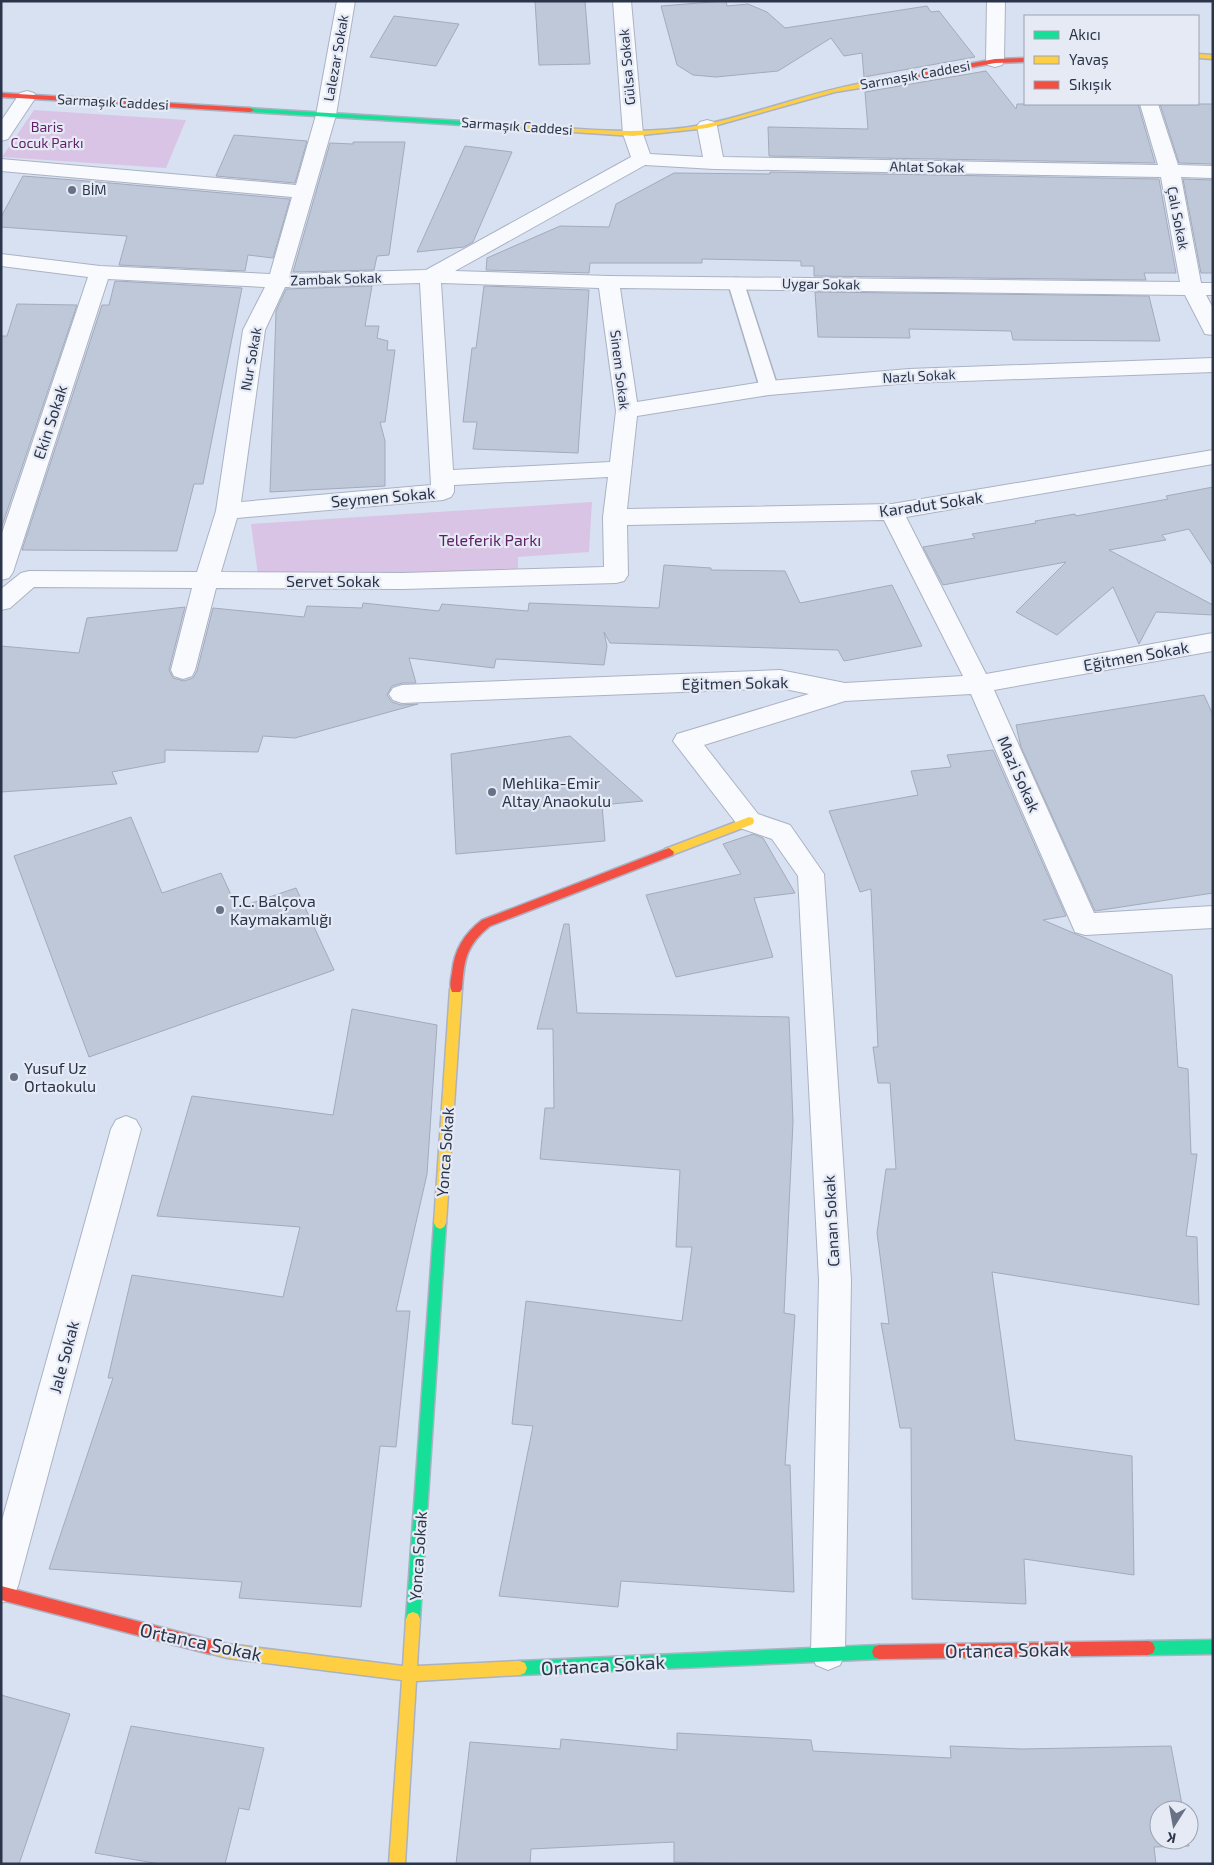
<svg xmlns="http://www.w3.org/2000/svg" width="1214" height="1865" viewBox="0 0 1214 1865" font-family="'Exo 2',sans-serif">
<rect width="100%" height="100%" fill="#d8e1f2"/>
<!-- green -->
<g fill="#d9c4e5">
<polygon points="34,110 186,120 166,168 2,157"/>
<polygon points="592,502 589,552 518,557 518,571 258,575 251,524"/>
</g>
<!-- building -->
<g fill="#bfc8d9" stroke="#a2aabb">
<polygon points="535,1 585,1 590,64 539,65"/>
<polygon points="724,1 726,1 727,6 748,4 767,12 785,28 927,6 931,12 939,11 975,57 864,77 862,53 844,56 831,38 778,71 716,77 693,75 677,65 661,6"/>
<polygon points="394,16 459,24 436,66 370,57"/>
<polygon points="986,71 1016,109 1017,104 1138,104 1155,163 769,156 768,127 868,129 865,92"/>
<polygon points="1160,104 1213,104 1213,164 1179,163"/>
<polygon points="234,135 307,141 295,183 216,176"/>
<polygon points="353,142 405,142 389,255 377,256 374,270 293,272 330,143 353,144"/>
<polygon points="465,146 512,152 473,242 464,247 417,252"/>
<polygon points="770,172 1159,179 1176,273 1144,273 1146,280 814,276 814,266 801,266 801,261 702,259 702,263 590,263 589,273 486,270 487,258 560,226 609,227 616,204 674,173 770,174"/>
<polygon points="23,176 99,182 290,199 273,258 248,255 245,271 119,265 127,236 1,227 1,217"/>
<polygon points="1183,179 1213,180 1213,273 1201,273"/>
<polygon points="115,281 242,288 203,484 194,484 177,551 22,550 102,305 109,305"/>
<polygon points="372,286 365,326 379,326 377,338 388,341 387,350 395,350 385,422 380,422 385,441 385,486 270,492 276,311 286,289"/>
<polygon points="484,286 589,290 578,453 473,449 477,422 463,422 472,348 476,348"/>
<polygon points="815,292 1149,296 1160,341 1013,340 1011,331 909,329 910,338 818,337"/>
<polygon points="17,304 77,305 1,529 1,336 7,336"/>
<polygon points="1213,487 1213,566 1189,529 1162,535 1166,540 1109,550 1213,605 1213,615 1156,612 1139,644 1113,587 1057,635 1016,612 1066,562 943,585 923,547 975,538 972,534 1036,523 1035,521 1075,514 1076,516 1168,499 1166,496"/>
<polygon points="664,565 711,568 711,570 785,571 800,603 892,585 922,646 844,661 838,650 610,643 604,632 607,646 604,665 496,659 494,668 409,658 416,683 402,683 392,686 387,695 392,702 401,705 418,704 295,738 263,736 258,752 165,750 165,762 112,772 117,784 1,792 1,646 79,653 87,618 185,607 169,670 173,678 184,681 193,678 197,671 213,608 304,617 307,606 362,608 363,603 439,611 442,604 528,611 529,603 659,608"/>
<polygon points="1204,695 1213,715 1213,893 1095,911 1021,747 1016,725"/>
<polygon points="570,736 643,801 602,805 605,841 456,854 451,754"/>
<polygon points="993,750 1066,916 1043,920 1172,975 1178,1067 1188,1069 1191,1154 1197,1154 1186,1236 1197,1237 1199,1305 992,1272 1015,1440 1132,1456 1134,1575 1024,1559 1026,1604 912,1599 911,1428 900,1428 881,1323 889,1324 877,1233 886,1169 896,1169 890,1083 878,1083 873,1047 878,1047 871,889 860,892 829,811 918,795 911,771 951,767 947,755"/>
<polygon points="131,817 162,893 221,873 237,908 296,888 334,970 89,1057 14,856"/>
<polygon points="753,834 763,838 795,893 754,898 773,957 676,977 646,895 741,874 723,844"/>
<polygon points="564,924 569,924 577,1013 789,1017 793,1122 784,1313 795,1315 785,1465 790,1465 794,1592 621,1581 618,1607 499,1596 533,1426 512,1424 526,1301 682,1321 692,1247 676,1247 680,1170 540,1159 545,1108 554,1108 553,1029 537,1029"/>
<polygon points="352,1009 437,1025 427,1174 396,1311 410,1311 396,1447 380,1446 361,1607 239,1598 242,1582 49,1569 113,1378 108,1378 132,1275 283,1297 300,1227 157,1216 192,1096 333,1115"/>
<polygon points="1,1695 70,1714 19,1864 1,1864"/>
<polygon points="131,1726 264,1748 249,1810 239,1808 225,1864 160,1864 95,1853"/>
<polygon points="677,1733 811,1740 813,1751 951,1758 950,1746 1022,1749 1171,1746 1183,1810 1159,1810 1159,1840 1188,1840 1189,1846 1154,1847 1156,1864 750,1864 674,1862 674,1842 531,1849 530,1864 456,1864 470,1742 560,1749 561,1739 677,1750"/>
</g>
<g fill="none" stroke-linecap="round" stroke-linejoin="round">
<!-- lane casing -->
<g stroke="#aab2c3" stroke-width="3">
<polygon id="lane" points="736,278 742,279 744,283 778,388 775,392 769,394 763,392 760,388 728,283 730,279"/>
</g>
<!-- street casing -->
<g stroke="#aab2c3" stroke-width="2">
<g id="street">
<path d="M 337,1 L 355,1 L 336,115 L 290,274 L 426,270 L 631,157 L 623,134 L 613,1 L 631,1 L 643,134 L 650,154 L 703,157 L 697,126 L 700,122 L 707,120 L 714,122 L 717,126 L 723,157 L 1158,165 L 1140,104 L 1158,104 L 1178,165 L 1213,166 L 1213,178 L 1181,177 L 1201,283 L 1213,283 L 1213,295 L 1206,295 L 1213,308 L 1213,335 L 1205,334 L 1185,295 L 620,288 L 637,402 L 769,381 L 909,369 L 1213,358 L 1213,372 L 909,383 L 769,395 L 637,416 L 627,509 L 892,504 L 1213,450 L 1213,464 L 906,517 L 986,674 L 1213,633 L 1213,651 L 994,690 L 1094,913 L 1213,906 L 1213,928 L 1085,935 L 1075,932 L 971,694 L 845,701 L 704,745 L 758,814 L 790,825 L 824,874 L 851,1280 L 845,1653 L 840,1665 L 828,1670 L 816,1665 L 811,1653 L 819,1280 L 798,876 L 772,839 L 740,828 L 673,741 L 677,734 L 809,694 L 780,688 L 402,703 L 393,700 L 389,694 L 393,688 L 402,685 L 780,670 L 845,683 L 963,676 L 884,520 L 627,525 L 628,575 L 624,581 L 616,583 L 403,589 L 216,588 L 195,670 L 192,676 L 183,679 L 174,676 L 171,670 L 192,588 L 34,587 L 10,608 L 1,610 L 1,589 L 21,573 L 29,571 L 197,572 L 216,511 L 243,330 L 265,287 L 108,279 L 13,572 L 9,578 L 1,580 L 1,536 L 88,277 L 1,266 L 1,254 L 100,266 L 270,274 L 292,197 L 1,171 L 1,159 L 296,185 L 316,115 ZM 645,165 L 714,169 L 1161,177 L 1180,282 L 609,276 L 455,271 ZM 420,283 L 431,485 L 241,502 L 265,330 L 285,287 ZM 441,283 L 599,288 L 616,411 L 610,462 L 453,470 ZM 608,477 L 603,517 L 604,567 L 403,573 L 221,572 L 237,518 L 443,500 L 451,497 L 454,492 L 454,485 Z"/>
<polygon points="987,1 1005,1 1004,61 1002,65 995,67 988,65 986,61"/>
<polygon points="27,91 34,93 36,97 8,139 1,141 1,121 20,93"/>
<polygon points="126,1116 136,1120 141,1129 18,1586 13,1598 1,1603 1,1524 111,1129 116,1120"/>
</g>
</g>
<!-- fast casing -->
<g stroke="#aab2c3" stroke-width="3">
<g id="fast">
<polygon points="247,108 495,123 499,125 495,127 250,112 246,110"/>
<polygon points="440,1217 444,1219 446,1223 420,1619 418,1624 413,1626 408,1624 406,1619 434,1223 436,1219"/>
<polygon points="1213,1640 1213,1654 1148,1655 1143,1653 1141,1648 1143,1643 1148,1641"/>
<polygon points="879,1645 884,1647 886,1652 884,1657 879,1659 520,1675 515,1673 513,1668 515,1663 520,1661"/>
</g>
</g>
<!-- slow casing -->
<g stroke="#aab2c3" stroke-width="3">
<g id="slow">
<polygon points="1198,54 1213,55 1213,59 1198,58"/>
<path d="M 869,82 L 873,84 L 872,86 L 835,92 L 707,128 L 633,136 L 495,127 L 491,125 L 495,123 C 564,127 639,138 707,124 C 762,112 814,91 869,82 Z"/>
<polygon points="749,817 753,818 754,821 753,824 669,856 664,852 665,849"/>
<polygon points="456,984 460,986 462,989 446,1223 444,1227 440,1229 436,1227 434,1223 450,989 452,986"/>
<polygon points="413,1612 418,1614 420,1619 417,1666 520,1661 525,1663 527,1668 525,1673 520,1675 416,1681 405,1864 389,1864 402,1680 227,1658 205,1652 203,1647 205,1642 210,1640 227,1644 403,1666 406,1619 408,1614"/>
</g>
</g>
<!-- jam casing -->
<g stroke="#aab2c3" stroke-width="3">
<g id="jam">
<polygon points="1025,58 1025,62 995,63 869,86 865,84 869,82 995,59"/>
<polygon points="1,93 250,108 254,110 250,112 1,97"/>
<path d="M 669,848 L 674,852 L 673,855 L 490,926 C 466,945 464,960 462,989 L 460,992 L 452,992 C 449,986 451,979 452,973 C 454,950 464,934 482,920 Z"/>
<polygon points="1,1586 210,1640 215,1642 217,1647 215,1652 210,1654 1,1600"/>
<polygon points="1148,1641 1153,1643 1155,1648 1153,1653 1148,1655 879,1659 874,1657 872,1652 874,1647 879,1645"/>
</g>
</g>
<!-- lane -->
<use href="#lane" fill="#f9fafd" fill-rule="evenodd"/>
<!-- street -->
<use href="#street" fill="#f9fafd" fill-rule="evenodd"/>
<!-- fast -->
<use href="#fast" fill="#16e098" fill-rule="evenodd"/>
<!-- slow -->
<use href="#slow" fill="#ffcf43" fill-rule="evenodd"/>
<!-- jam -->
<use href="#jam" fill="#f24e42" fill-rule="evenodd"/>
</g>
<!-- markers -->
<g fill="#687185" stroke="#e5eaf5" stroke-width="2">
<circle cx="72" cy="190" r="5"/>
<circle cx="492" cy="792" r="5"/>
<circle cx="220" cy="910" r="5"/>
<circle cx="14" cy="1077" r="5"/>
</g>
<g text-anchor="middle" stroke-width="4.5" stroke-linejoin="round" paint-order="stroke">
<!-- far-street labels -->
<g font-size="14" fill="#2b354a" stroke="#e5eaf5">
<text transform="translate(336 58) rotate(-80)" y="5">Lalezar Sokak</text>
<text transform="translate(627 67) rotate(-95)" y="5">Gülsa Sokak</text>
<text transform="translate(915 75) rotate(-10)" y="5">Sarmaşık Caddesi</text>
<text transform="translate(113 102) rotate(3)" y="5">Sarmaşık Caddesi</text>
<text transform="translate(517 126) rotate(4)" y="5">Sarmaşık Caddesi</text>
<text transform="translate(927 167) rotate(1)" y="5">Ahlat Sokak</text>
<text transform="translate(1178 218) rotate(79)" y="5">Çalı Sokak</text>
<text transform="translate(336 279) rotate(-2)" y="5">Zambak Sokak</text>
<text transform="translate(821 284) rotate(1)" y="5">Uygar Sokak</text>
<text transform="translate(251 359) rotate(-80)" y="5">Nur Sokak</text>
<text transform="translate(620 370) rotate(83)" y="5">Sinem Sokak</text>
<text transform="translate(919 376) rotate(-3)" y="5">Nazlı Sokak</text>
</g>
<!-- far-park labels -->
<g font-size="14" fill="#621e67" stroke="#e5eaf5">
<text x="47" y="132">Baris<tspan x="47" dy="16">Cocuk Parkı</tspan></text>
</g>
<!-- far-poi labels -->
<g font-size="14" fill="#2b354a" stroke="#e5eaf5" text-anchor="start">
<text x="82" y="195">BİM</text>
</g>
<!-- street labels -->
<g font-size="16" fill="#2b354a" stroke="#e5eaf5">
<text transform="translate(50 422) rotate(-72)" y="6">Ekin Sokak</text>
<text transform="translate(383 497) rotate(-5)" y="6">Seymen Sokak</text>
<text transform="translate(931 504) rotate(-8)" y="6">Karadut Sokak</text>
<text x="333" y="587">Servet Sokak</text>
<text transform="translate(1136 656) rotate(-10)" y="6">Eğitmen Sokak</text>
<text transform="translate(735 683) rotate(-1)" y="6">Eğitmen Sokak</text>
<text transform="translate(1019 774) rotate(66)" y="6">Mazi Sokak</text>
<text transform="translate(445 1152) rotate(-86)" y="6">Yonca Sokak</text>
<text transform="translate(831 1221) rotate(-93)" y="6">Canan Sokak</text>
<text transform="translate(64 1357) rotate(-75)" y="6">Jale Sokak</text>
<text transform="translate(418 1556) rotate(-86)" y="6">Yonca Sokak</text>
</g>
<!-- park labels -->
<g font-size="16" fill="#621e67" stroke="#e5eaf5">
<text x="490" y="546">Teleferik Parkı</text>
</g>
<!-- poi labels -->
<g font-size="16" fill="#2b354a" stroke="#e5eaf5" text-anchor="start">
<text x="502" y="789">Mehlika-Emir<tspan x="502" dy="18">Altay Anaokulu</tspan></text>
<text x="230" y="907">T.C. Balçova<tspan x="230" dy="18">Kaymakamlığı</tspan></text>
<text x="24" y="1074">Yusuf Uz<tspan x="24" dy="18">Ortaokulu</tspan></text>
</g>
<!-- near-street labels -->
<g font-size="19" fill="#2b354a" stroke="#e5eaf5">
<text transform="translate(201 1642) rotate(12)" y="7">Ortanca Sokak</text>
<text transform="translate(1007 1650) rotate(-1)" y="7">Ortanca Sokak</text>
<text transform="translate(603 1665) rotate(-3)" y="7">Ortanca Sokak</text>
</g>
</g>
<!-- border -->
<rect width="1214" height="1865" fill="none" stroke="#2b354a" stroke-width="5"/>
<!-- legend -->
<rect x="1024" y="15" width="175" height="90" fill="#e5eaf5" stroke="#9ba2b1"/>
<rect x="1034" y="31" width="25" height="8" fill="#16e098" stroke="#9ba2b1"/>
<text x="1069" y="40" font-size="15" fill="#2b354a">Akıcı</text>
<rect x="1034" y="56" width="25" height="8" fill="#ffcf43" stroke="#9ba2b1"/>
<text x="1069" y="65" font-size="15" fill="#2b354a">Yavaş</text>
<rect x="1034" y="81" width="25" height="8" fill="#f24e42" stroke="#9ba2b1"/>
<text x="1069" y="90" font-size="15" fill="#2b354a">Sıkışık</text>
<!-- north arrow -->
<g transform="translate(1174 1825) rotate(191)"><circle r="24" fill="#e5eaf5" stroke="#9ba2b1"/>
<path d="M0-4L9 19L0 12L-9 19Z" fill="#687185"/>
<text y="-8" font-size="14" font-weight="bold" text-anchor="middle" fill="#2b354a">K</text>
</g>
</svg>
